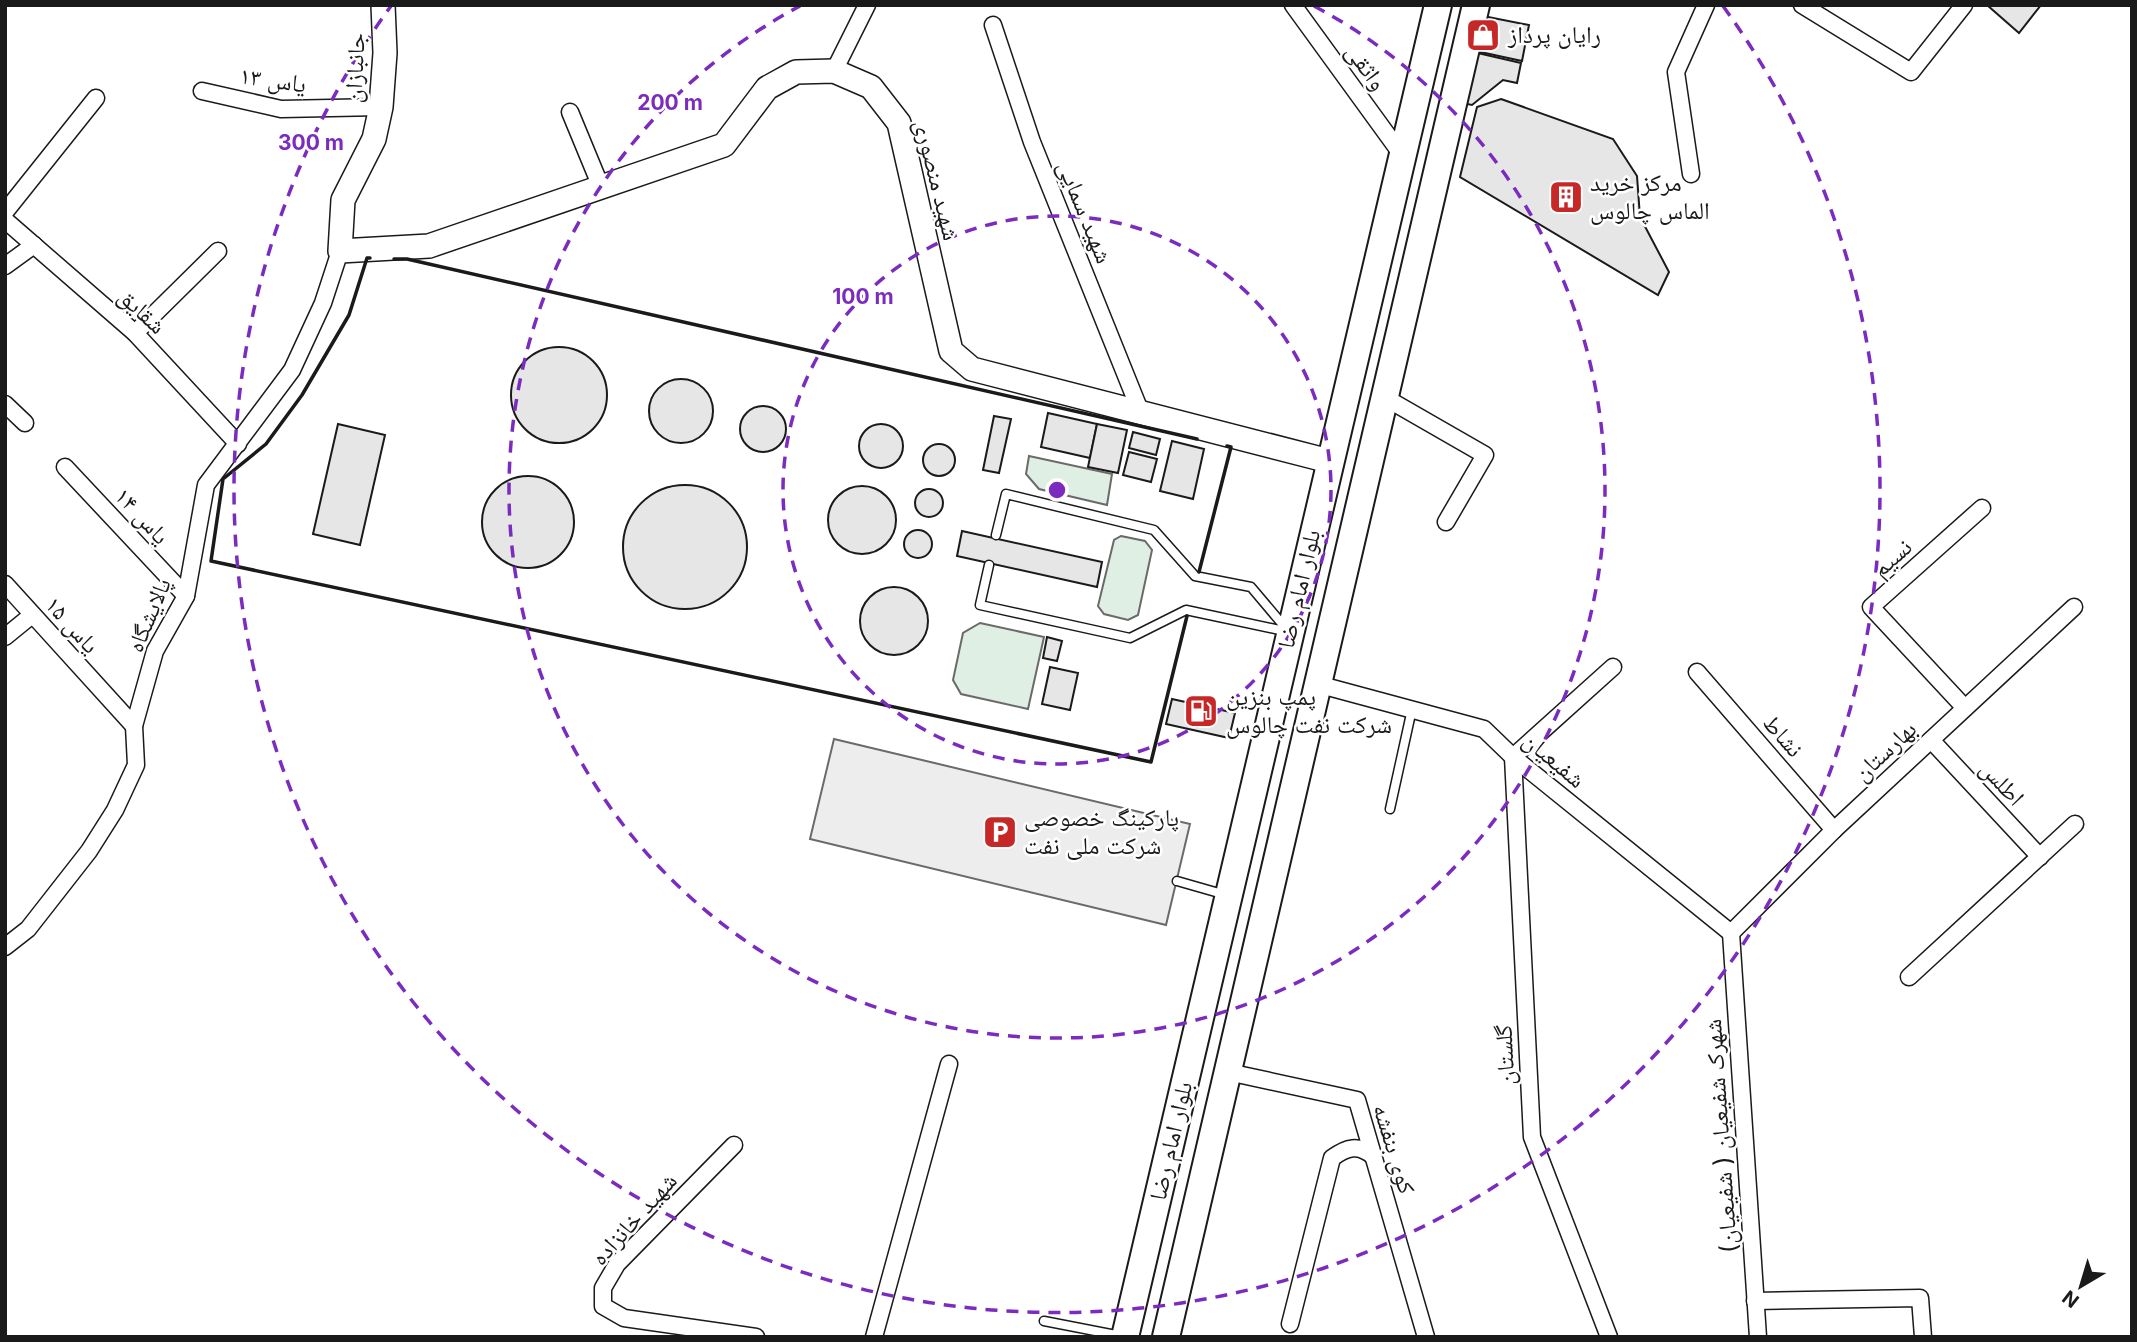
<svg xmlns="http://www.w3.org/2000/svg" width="2137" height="1342" viewBox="0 0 2137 1342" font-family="Inter,'Noto Naskh Arabic',sans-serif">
<rect width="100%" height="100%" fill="#fff"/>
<!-- green -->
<g fill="#e0efe3" stroke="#6a6a6a" stroke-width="2">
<polygon points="1029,456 1112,474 1107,505 1039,489 1026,474"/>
<polygon points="1121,536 1145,541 1152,550 1138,615 1128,620 1104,614 1098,606 1114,540"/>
<polygon points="980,623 1044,637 1028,709 961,694 953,680 963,633"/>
</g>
<!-- parking -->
<polygon fill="#ededed" stroke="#6a6a6a" stroke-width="2" points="834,739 1190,824 1166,925 810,839"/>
<!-- building -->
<g fill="#e6e6e6" stroke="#1a1a1a" stroke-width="2">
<polygon points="1987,5 2041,5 2019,33"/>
<polygon points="1478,15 1529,25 1522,61 1471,50"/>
<polygon points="1469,51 1521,63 1517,83 1503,80 1472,105 1457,102"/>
<polygon points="1501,99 1613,139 1637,176 1640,217 1669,272 1658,295 1460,177 1477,107"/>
<circle cx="559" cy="395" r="48"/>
<circle cx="681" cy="411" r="32"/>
<circle cx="763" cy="429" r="23"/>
<polygon points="1048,413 1097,424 1090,458 1041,447"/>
<polygon points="994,416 1011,419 999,473 983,470"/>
<circle cx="881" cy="446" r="22"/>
<polygon points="338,424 385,435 360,545 313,534"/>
<polygon points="1097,424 1127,430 1118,473 1088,467"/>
<polygon points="1133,432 1160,439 1156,455 1129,448"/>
<polygon points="1172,441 1204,449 1193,499 1160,491"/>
<circle cx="939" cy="460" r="16"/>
<polygon points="1129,452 1157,459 1151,482 1123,475"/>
<circle cx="528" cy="522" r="46"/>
<circle cx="685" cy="547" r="62"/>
<circle cx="862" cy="520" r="34"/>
<circle cx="929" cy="503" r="14"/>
<circle cx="918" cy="544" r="14"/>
<polygon points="962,531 1102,562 1097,587 957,556"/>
<circle cx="894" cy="621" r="34"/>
<polygon points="1047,637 1062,641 1057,661 1043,658"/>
<polygon points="1050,667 1078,673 1070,710 1042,704"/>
<polygon points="1172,699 1235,713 1229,738 1166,724"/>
</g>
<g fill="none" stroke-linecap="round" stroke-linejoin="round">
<!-- lane casing -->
<g stroke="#1a1a1a" stroke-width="11">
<g id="lane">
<polyline points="989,565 980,605 1130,638 1186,610 1289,632 1251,587 1195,576 1154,530 1006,494 996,535"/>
<polyline points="1390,809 1412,709"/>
<polyline points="1177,881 1226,895"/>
<polyline points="1044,1321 1121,1336"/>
</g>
</g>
<!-- street casing -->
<g stroke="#1a1a1a" stroke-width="19">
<g id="street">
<polyline points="1293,5 1402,155"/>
<polyline points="1802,5 1911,72 1964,5"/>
<polyline points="993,25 1032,142 1141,413"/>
<polyline points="834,71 867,5"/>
<polyline points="202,91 281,109 381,107"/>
<polyline points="570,112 601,187"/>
<polyline points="1691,174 1676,72 1706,5"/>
<polyline points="5,212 96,98"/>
<polyline points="5,220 135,333 238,444"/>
<polyline points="5,266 34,245"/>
<polyline points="135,333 218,251"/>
<polyline points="1384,397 1485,455 1446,522"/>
<polyline points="5,404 25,423"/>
<polyline points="65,467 186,596"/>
<polyline points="5,584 134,726"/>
<polyline points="5,637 32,615"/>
<polyline points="1697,672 1834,830"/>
<polyline points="1317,684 1484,729 1513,757 1731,933"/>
<polyline points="1965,708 1871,607 1982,508"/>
<polyline points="1931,740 2040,857"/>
<polyline points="1731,933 1834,830 2074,607"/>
<polyline points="1731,933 1758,1337"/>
<polyline points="5,947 28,929 89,851 115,810 136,765 134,726 155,651 186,596 206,485 292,370 323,303 340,251"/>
<polyline points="1909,977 2075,824"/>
<polyline points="1228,1072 1357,1100 1426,1337"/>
<polyline points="734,1145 617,1264 603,1288 603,1306 624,1318 756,1337"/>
<polyline points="1755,1301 1920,1298 1923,1337"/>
<path d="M 1290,1324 L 1332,1158 C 1347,1147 1358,1144 1373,1156"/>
<polyline points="874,1337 949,1064"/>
<polyline points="1609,1337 1532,1137 1513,757 1613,667"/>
</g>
</g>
<!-- secondary casing -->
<g stroke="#1a1a1a" stroke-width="26">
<polyline id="secondary" points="383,5 385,53 381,107 374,139 343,200 340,251 429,246 724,145 767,88 796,72 834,71 871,87 899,123 951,351 972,369 1329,461"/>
</g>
<!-- primary casing -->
<g stroke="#1a1a1a" stroke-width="30">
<g id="primary">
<polyline points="1125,1337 1438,5"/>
<polyline points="1166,1337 1476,5"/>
</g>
</g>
<!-- lane -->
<use href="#lane" stroke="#fff" stroke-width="8"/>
<!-- street -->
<use href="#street" stroke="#fff" stroke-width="16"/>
<!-- secondary -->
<use href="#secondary" stroke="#fff" stroke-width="23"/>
<!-- primary -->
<use href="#primary" stroke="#fff" stroke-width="26"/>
<!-- wall -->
<g stroke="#1a1a1a" stroke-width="3.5">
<polyline points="370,258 367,258 349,315 302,395 266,444 223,479 211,561 1151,762 1187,616"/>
<polyline points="394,259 407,259 1197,439"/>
<polyline points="1199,572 1231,447 1227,446"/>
</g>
</g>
<!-- distance rings -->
<g fill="none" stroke="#7b2cbf" stroke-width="3.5" stroke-dasharray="12 9">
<circle cx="1057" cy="490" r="274"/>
<path d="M1314 6A548 548 0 1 1 800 6"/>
<path d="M1723 6A823 823 0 1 1 391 6"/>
</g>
<!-- icons -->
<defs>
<g id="shop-square" transform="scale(1.75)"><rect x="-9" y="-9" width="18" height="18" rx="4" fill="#c62828" stroke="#fff"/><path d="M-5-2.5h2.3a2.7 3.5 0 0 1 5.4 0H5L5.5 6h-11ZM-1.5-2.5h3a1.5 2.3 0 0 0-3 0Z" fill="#fff"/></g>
<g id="building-square" transform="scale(1.75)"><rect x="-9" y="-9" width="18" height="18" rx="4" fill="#c62828" stroke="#fff"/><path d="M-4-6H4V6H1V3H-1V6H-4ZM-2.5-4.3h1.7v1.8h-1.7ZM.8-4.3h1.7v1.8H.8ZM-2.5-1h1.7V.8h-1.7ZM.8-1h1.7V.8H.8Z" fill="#fff"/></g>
<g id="fuel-square" transform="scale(1.75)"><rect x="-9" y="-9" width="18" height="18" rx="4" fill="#c62828" stroke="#fff"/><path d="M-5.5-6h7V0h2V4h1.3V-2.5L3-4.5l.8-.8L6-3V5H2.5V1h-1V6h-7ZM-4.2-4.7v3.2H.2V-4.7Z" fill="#fff"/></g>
<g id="parking-square" transform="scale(1.75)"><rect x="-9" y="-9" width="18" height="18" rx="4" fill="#c62828" stroke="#fff"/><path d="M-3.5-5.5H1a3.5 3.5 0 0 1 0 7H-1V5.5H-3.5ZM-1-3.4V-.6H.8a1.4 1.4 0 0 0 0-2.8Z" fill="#fff"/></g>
</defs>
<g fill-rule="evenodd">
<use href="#shop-square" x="1483" y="35"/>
<use href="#building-square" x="1566" y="197"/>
<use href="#fuel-square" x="1201" y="711"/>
<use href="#parking-square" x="1000" y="832"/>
</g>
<g text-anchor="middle" stroke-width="5" stroke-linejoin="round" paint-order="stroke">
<!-- poi labels -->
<g font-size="24" fill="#1a1a1a" stroke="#fff" text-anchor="start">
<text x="1508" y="43">رایان پرداز</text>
<text x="1590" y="191">مرکز خرید<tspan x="1590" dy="28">الماس چالوس</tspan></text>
<text x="1226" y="705">پمپ بنزین<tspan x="1226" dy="28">شرکت نفت چالوس</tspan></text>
<text x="1024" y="826">پارکینگ خصوصی<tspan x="1024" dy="28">شرکت ملی نفت</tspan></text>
</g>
<!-- street labels -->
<g font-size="24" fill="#1a1a1a" stroke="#fff">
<text transform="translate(1366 67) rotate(54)" y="8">واثقی</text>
<text transform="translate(355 68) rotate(-87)" y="8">جانبازان</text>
<text transform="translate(273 80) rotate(8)" y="8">یاس ۱۳</text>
<text transform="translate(937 180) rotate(76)" y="8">شهید منصوری</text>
<text transform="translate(1085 212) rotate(68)" y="8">شهید سمایی</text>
<text transform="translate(142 311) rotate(43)" y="8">شقایق</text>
<text transform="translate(142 516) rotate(47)" y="8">یاس ۱۴</text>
<text transform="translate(1892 558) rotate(-42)" y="8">نسیم</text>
<text transform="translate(1299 589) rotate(-77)" y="8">بلوار امام رضا</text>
<text transform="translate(149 615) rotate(-67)" y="8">پالایشگاه</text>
<text transform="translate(72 625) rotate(48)" y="8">یاس ۱۵</text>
<text transform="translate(1783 736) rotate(49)" y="8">نشاط</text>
<text transform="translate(1885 751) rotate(-43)" y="8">بهارستان</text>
<text transform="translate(1554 760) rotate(40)" y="8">شفیعیان</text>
<text transform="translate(2002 783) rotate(47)" y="8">اطلس</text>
<text transform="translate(1505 1055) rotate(-93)" y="8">گلستان</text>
<text transform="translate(1721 1136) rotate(-94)" y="8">شهرک شفیعیان ( شفیعیان)</text>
<text transform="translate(1171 1141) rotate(-77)" y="8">بلوار امام رضا</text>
<text transform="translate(1394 1149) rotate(73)" y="8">کوی بنفشه</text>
<text transform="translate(634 1219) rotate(-48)" y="8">شهید خانزاده</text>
</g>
</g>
<circle cx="1057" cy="490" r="10" fill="#7b2cbf" stroke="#fff" stroke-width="3.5"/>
<g font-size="21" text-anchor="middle" font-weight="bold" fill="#7b2cbf" stroke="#fff" stroke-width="5" stroke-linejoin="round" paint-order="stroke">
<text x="670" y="110">200 m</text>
<text x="311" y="150">300 m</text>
<text x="863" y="304">100 m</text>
</g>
<!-- border -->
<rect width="2137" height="1342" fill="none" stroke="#1a1a1a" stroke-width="14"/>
<!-- north arrow -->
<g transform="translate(2081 1286) rotate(218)" stroke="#ffffff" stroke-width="5" paint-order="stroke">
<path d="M0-5L12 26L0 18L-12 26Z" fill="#1a1a1a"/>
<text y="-10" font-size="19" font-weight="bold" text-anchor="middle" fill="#1a1a1a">N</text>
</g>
</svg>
